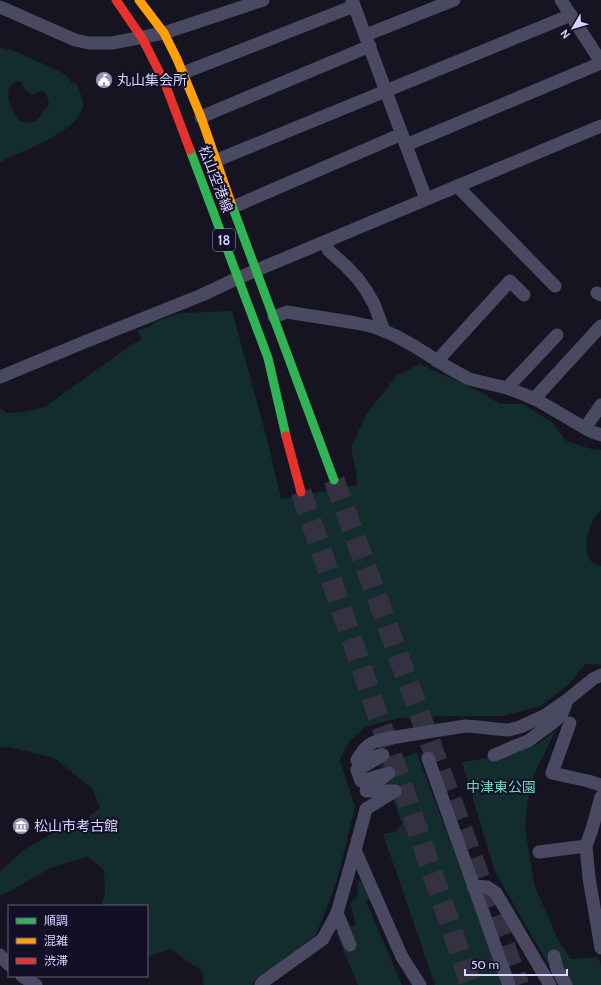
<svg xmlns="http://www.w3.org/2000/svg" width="601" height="985" viewBox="0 0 601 985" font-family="Cabin,'Noto Sans JP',sans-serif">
<rect width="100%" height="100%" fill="#161421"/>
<!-- green -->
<g fill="#132c2d" fill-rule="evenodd">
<path d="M 0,47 L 17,52 L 65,74 L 71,82 L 77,84 C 79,90 85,103 83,108 C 78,131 21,152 0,162 ZM 18,81 L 21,81 C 23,87 26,93 33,95 C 45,87 46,91 49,104 C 48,107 45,109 43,111 C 42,113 42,115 40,117 C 34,124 27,124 19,120 C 11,109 0,86 18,81 Z"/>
<path d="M 232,311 L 267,439 L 281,499 L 357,485 L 356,471 L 351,448 L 366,415 L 396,376 L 420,364 L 481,392 L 500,404 L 523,404 L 553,423 L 566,441 L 592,449 L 601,450 L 601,510 C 590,520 581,547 590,560 C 593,563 597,565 601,566 L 601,665 L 585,664 L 569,684 L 541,706 L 503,716 L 453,716 L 399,718 L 365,727 L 349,742 L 340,760 L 355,807 L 336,884 L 316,935 L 255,981 L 252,985 L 204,985 L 202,971 L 170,949 L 147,957 L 147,906 L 100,906 L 105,895 L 104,870 L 88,857 L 50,868 L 9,892 L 0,895 L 0,871 L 25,849 L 73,822 L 88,818 L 100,808 L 92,788 L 54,758 L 9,747 L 0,748 L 0,408 L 7,413 L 23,412 L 45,407 L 124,350 L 141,339 L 138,330 L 149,327 L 157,321 L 180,313 Z"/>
<polygon points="556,730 534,774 528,800 525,827 534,884 558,940 571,959 598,957 601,966 601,985 560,985 495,872 462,762 500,756 538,744"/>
<polygon points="417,753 504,985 435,985 383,834 395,832 402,824 380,764"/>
<polygon points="364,879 372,898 366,901 402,985 358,985 336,933 356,924 350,903 357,897 358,882"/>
</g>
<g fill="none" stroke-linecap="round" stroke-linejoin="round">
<!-- primary-tunnel -->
<g stroke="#333142" stroke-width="21" stroke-dasharray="21 10" stroke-linecap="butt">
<polyline points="334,480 519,985"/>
<polyline points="301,492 471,985"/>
</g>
<!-- street -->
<g stroke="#4a4962" stroke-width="13">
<polyline points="352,0 426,199"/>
<polyline points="561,0 601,62"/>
<polyline points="0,7 75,40 89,43 112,43 164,33 263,0"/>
<polyline points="366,35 454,0"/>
<polyline points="183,73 354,6"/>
<polyline points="201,117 370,46"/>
<polyline points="406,145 601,63"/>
<polyline points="210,163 571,15"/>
<polyline points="457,186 555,286"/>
<polyline points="233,207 402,134"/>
<polyline points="325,242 329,251 346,266 358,279 366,290 374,304 384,331"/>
<polyline points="597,293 601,295"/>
<polyline points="274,317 287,312 356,323 374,327 394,335 414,346 449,368 469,379 507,388 523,394 537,400 590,431 601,435"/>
<polyline points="437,361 510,281 524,295"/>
<polyline points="0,377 87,341 202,295 238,278 601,126"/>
<polyline points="507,388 557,335"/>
<polyline points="534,399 601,326"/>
<polyline points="585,428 601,405"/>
<polyline points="570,723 552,773 588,781 601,785"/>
<polyline points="494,755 504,751 515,746 528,741 555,721 562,714 566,703"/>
<polyline points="428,758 509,985"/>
<polyline points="601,797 592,829 586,846 589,878 601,948"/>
<polyline points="355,850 402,957 420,985"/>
<polyline points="539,852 586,846"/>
<polyline points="473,886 487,887 496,893 550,985"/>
<polyline points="337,913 350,945"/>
<polyline points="0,955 9,965"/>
<polyline points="554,956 557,969 566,985"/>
<polyline points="22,976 36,985"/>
<path d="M 261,985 L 263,982 L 323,939 L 337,913 L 355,850 L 366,809 L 395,791 L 366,791 L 389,773 L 361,781 L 357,770 L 383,755 L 357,760 C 364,747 370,742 384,739 L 465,726 L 479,727 L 496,729 L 509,730 L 520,727 L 544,716 L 567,700 L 593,679 L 601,675"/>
</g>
<!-- fast -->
<g stroke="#30b455" stroke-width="9">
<polyline points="190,150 268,358 286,436"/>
<polyline points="231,203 334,480"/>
</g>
<!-- slow -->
<polyline stroke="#ff9f0a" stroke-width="9" points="139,0 164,33 177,59 201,117 231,203"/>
<!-- jam -->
<g stroke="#e5322d" stroke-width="9">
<polyline points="116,0 142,38 164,81 190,150"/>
<polyline points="286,436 301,492"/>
</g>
</g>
<!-- icons -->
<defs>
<g id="civic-disc" transform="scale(0.9)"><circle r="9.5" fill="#9591b1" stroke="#130f26"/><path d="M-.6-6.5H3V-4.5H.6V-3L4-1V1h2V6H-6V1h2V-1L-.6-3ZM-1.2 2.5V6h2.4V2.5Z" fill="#fff"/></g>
<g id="museum-disc" transform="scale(0.9)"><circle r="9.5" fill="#9591b1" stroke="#130f26"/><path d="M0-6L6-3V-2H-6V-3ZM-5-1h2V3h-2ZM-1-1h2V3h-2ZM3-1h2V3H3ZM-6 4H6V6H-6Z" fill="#fff"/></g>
</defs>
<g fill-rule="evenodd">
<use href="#civic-disc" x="104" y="80"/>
<use href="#museum-disc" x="21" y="826"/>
</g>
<g text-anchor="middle" stroke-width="4" stroke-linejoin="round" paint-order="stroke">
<!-- shield labels -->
<rect fill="#130f26" stroke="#9e99be" stroke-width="1" x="213" y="229" width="22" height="22" rx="3"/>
<g font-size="13" font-weight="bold" fill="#d9d4ff">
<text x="224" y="245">18</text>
</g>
<!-- poi labels -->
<g font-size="14" fill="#d9d4ff" stroke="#130f26" text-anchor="start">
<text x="117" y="85">丸山集会所</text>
<text x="34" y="831">松山市考古館</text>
</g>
<!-- street labels -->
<g font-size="14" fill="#d9d4ff" stroke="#130f26">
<text transform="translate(216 179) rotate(69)" y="5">松山空港線</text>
</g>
<!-- park labels -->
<g font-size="14" fill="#5fe0c0" stroke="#130f26">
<text x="501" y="792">中津東公園</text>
</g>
</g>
<!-- legend -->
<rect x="8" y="905" width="140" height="72" fill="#130f26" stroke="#625e7d"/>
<rect x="16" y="918" width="20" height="6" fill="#30b455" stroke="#625e7d"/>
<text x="44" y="925" font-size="12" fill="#d9d4ff">順調</text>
<rect x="16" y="938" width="20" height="6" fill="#ff9f0a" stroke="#625e7d"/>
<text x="44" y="945" font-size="12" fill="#d9d4ff">混雑</text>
<rect x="16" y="958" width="20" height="6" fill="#e5322d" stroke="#625e7d"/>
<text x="44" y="965" font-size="12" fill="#d9d4ff">渋滞</text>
<!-- north arrow -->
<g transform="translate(573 28) rotate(232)" stroke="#130f26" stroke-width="3" paint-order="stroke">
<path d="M0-3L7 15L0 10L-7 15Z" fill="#d9d4ff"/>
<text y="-6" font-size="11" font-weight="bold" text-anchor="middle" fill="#d9d4ff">N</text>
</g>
<!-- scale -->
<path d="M465 969v6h102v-6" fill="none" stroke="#d9d4ff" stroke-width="2"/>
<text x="471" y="969" font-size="12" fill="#d9d4ff" stroke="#130f26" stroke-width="3" paint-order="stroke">50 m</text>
</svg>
